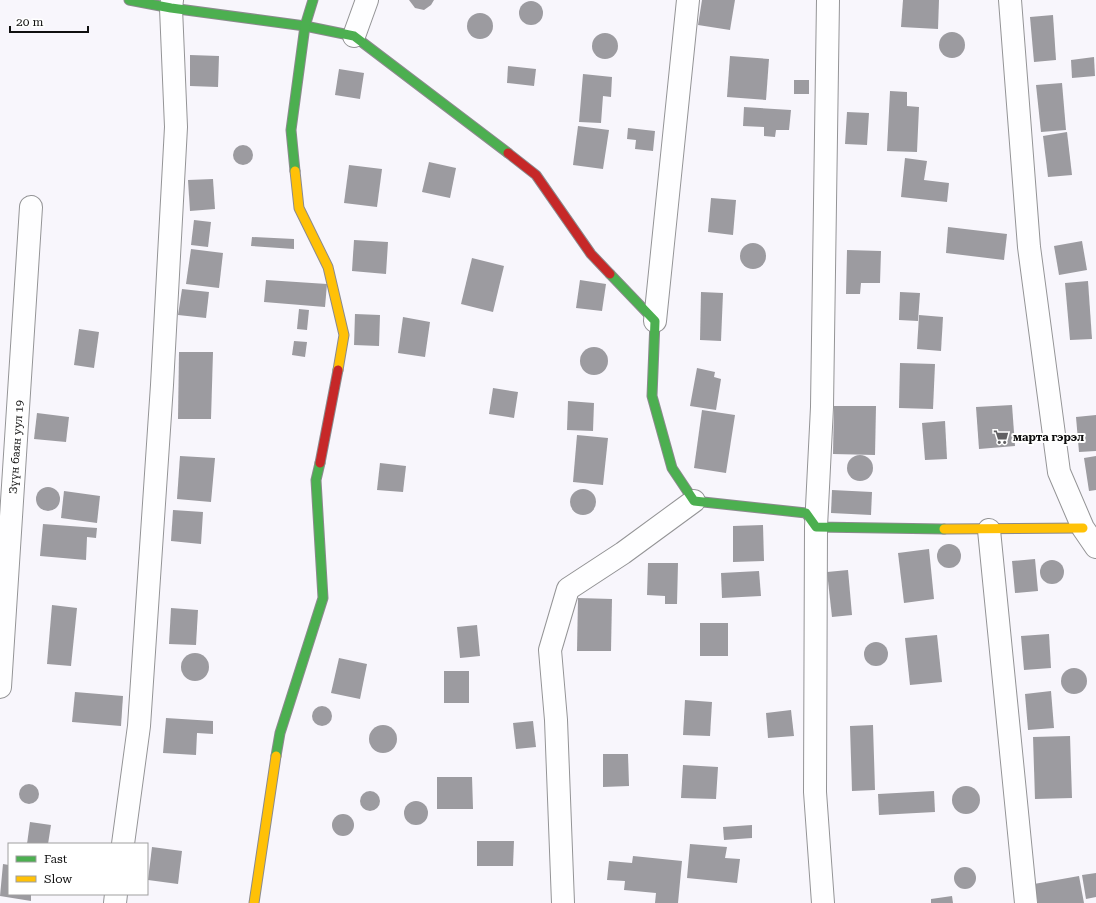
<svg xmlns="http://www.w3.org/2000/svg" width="1096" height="903" viewBox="0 0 1096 903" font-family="'Roboto Serif',serif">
<rect width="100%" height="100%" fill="#f8f6fc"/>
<!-- building -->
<g fill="#9c9ba0">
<polygon points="409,0 434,0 431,5 424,10 415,8"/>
<polygon points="702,0 735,0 730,30 698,25"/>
<polygon points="903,0 939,0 938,29 901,27"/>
<circle cx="531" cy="13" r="12"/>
<circle cx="480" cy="26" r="13"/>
<polygon points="1053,15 1056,60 1034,62 1030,17"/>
<circle cx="952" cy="45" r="13"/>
<circle cx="605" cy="46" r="13"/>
<polygon points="190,55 219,56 218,87 190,86"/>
<polygon points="730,56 769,59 766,100 727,97"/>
<polygon points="1094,57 1095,76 1072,78 1071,60"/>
<polygon points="508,66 536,69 534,86 507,83"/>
<polygon points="339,69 364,73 360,99 335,95"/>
<polygon points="583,74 612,77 611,97 603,96 601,123 579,122"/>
<rect x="794" y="80" width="15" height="14"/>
<polygon points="1062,83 1066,130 1041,132 1036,85"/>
<polygon points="890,91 907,92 907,106 919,107 917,152 887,151"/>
<polygon points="744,107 791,110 789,130 776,130 775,137 764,136 764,127 743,126"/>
<polygon points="847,112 869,113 867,145 845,144"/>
<polygon points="578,126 609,130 603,169 573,165"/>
<polygon points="628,128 655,131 653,151 635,149 636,140 627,139"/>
<polygon points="1067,132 1072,175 1048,177 1043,136"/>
<circle cx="243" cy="155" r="10"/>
<polygon points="905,158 927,161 924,180 949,183 947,202 901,197"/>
<polygon points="429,162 456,168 450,198 422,192"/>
<polygon points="349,165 382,169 377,207 344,203"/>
<polygon points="213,179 215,209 190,211 188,180"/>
<polygon points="711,198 736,200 733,235 708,232"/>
<polygon points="194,220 211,222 208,247 191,245"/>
<polygon points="948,227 1007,234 1004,260 946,253"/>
<polygon points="252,237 294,239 294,249 251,246"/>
<polygon points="354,240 388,242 386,274 352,271"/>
<polygon points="1082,241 1087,270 1059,275 1054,246"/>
<circle cx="753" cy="256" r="13"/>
<polygon points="191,249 223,253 219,288 186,284"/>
<polygon points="847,250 881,251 880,283 861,283 860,294 846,294"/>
<polygon points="472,258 504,266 493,312 461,304"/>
<polygon points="266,280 327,284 325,307 264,302"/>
<polygon points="580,280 606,284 602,311 576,308"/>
<polygon points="1088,281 1092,339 1070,340 1065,283"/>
<polygon points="182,289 209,292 206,318 178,315"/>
<polygon points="701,292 723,293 721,341 700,340"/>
<polygon points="900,292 920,293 918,321 899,320"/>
<polygon points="299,309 309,310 307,330 297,329"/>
<polygon points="355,314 380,315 379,346 354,345"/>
<polygon points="919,315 943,317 941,351 917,349"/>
<polygon points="403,317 430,322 425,357 398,353"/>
<polygon points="79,329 99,332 94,368 74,365"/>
<polygon points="294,341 307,342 305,357 292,355"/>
<circle cx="594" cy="361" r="14"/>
<polygon points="179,352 213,352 211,419 178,419"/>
<polygon points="900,363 935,364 933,409 899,408"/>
<polygon points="697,368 715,372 714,377 721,379 716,410 690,406"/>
<polygon points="493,388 518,392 514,418 489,414"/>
<polygon points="568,401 594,403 593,431 567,430"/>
<polygon points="1012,405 1015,446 979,449 976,407"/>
<polygon points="834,406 876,406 875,455 833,454"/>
<polygon points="702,410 735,415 726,473 694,468"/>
<polygon points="37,413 69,417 66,442 34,439"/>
<polygon points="1096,415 1096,451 1079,452 1076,417"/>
<polygon points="945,421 947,459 925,460 922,423"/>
<polygon points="577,435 608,438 603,485 573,482"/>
<circle cx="860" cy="468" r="13"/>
<polygon points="180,456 215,458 211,502 177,499"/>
<polygon points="1096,456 1096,490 1089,491 1084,458"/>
<polygon points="380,463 406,466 403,492 377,490"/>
<circle cx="48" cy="499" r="12"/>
<circle cx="583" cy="502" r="13"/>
<polygon points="832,490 872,492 871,515 831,513"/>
<polygon points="64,491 100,496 97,523 61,518"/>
<polygon points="173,510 203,512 201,544 171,541"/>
<polygon points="43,524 97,528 96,538 87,537 86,560 40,556"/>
<polygon points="763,525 764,561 733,562 733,526"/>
<circle cx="949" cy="556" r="12"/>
<polygon points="929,549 934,599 904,603 898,553"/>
<polygon points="1035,559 1038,591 1015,593 1012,561"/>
<circle cx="1052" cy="572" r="12"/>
<polygon points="648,563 678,563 677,604 665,604 665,596 647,595"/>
<polygon points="848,570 852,615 832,617 827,572"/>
<polygon points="759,571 761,596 722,598 721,573"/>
<polygon points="578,598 612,599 611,651 577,651"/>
<polygon points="52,605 77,608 71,666 47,664"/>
<polygon points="171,608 198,610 196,645 169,644"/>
<rect x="700" y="623" width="28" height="33"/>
<polygon points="477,625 480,656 460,658 457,627"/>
<polygon points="1049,634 1051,668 1024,670 1021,636"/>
<polygon points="937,635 942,682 910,685 905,638"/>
<circle cx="876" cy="654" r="12"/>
<circle cx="195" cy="667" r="14"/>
<polygon points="339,658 367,664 360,699 331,693"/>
<circle cx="1074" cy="681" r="13"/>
<rect x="444" y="671" width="25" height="32"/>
<polygon points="1051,691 1054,728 1028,730 1025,694"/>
<polygon points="75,692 123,696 121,726 72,722"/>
<polygon points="685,700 712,702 710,736 683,735"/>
<circle cx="322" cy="716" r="10"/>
<polygon points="791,710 794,736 768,738 766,713"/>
<polygon points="166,718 213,721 213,734 197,733 196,755 163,753"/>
<polygon points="533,721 536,747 516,749 513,723"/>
<polygon points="873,725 875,790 852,791 850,726"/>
<circle cx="383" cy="739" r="14"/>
<polygon points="1070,736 1072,798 1035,799 1033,737"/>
<polygon points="603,754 628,754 629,786 603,787"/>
<polygon points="683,765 718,767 716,799 681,798"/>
<polygon points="437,777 472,777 473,809 437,809"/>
<circle cx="29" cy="794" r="10"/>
<circle cx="966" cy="800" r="14"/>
<circle cx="370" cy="801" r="10"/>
<polygon points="934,791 935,812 879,815 878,794"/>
<circle cx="416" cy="813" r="12"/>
<circle cx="343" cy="825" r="11"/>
<polygon points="30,822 51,825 48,844 27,844"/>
<polygon points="752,825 752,838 724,840 723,827"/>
<polygon points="477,841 514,841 513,866 477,866"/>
<polygon points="690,844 727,847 725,858 740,859 737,883 687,878"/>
<polygon points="152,847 182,851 178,884 148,880"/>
<polygon points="633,856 682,861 678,903 655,903 656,893 624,890 625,881 607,880 609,861 632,863"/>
<polygon points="3,864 9,865 9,894 31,894 31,901 0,896"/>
<circle cx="965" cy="878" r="11"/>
<polygon points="1096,873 1096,897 1086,899 1082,875"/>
<polygon points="1079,876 1084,903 1038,903 1034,884"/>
<polygon points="952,896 953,903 931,903 931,899"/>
</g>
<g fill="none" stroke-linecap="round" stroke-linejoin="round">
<!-- street casing -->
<g stroke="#949496" stroke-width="24">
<g id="street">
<polyline points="1010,0 1029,247 1059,472 1083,528 1096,547"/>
<polyline points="354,36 367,0"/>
<polyline points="655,321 688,0"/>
<polyline points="989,530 1026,903"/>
<polyline points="0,687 31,207"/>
<polyline points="123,844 139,726 162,385 176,127 171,8 172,0"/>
<polyline points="115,903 116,894"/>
<polyline points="563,903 556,720 550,650 568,589 623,553 694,501"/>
<polyline points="823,903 815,792 816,527 822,407 828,0"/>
</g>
</g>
<!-- fast casing -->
<g stroke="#8b8a8d" stroke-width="11">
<g id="fast">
<polyline points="129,0 171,8 305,26 354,36 508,153"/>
<polyline points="295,171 291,130 305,26 313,0"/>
<polyline points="610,274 655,321 652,396 672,468 694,501 806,513 816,527 944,529"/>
<polyline points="276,756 280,733 323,598 316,480 320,463"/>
</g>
</g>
<!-- slow casing -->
<g stroke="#8b8a8d" stroke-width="11">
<g id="slow">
<polyline points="295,171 299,208 328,267 344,335 338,370"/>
<polyline points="944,529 1083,528"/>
<polyline points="254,903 276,756"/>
</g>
</g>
<!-- jam casing -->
<g stroke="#8b8a8d" stroke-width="11">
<g id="jam">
<polyline points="508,153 536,175 591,254 610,274"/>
<polyline points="320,463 338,370"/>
</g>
</g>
<!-- street -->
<use href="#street" stroke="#fefeff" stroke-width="22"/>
<!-- fast -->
<use href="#fast" stroke="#4caf50" stroke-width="9"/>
<!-- slow -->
<use href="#slow" stroke="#ffc107" stroke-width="9"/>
<!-- jam -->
<use href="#jam" stroke="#c62828" stroke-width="9"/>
</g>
<!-- icons -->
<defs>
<g id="supermarket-bare" transform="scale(1.2)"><path d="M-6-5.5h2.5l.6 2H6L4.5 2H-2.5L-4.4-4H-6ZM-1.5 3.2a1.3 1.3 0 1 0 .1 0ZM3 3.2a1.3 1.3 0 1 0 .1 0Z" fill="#616063" stroke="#fff" stroke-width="2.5" paint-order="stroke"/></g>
</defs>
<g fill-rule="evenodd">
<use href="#supermarket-bare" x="1001" y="437"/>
</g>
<g text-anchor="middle" stroke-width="4" stroke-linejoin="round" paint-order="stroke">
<!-- poi labels -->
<g font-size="11" font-weight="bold" fill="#101010" stroke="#fff" text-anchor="start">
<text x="1013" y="441">марта гэрэл</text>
</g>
<!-- street labels -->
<g font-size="11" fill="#101010" stroke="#fff">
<text transform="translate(16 447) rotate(-86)" y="4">Зүүн баян уул 19</text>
</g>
</g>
<!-- legend -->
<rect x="8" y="843" width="140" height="52" fill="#ffffff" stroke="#9f9f9f"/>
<rect x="16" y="856" width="20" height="6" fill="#4caf50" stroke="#9f9f9f"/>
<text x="44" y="863" font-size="12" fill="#101010">Fast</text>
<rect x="16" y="876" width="20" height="6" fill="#ffc107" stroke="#9f9f9f"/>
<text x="44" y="883" font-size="12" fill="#101010">Slow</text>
<!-- scale -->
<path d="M10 26v6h78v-6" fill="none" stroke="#101010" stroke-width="2"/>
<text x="16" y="26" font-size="12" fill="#101010" stroke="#ffffff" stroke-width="3" paint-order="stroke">20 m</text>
</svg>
